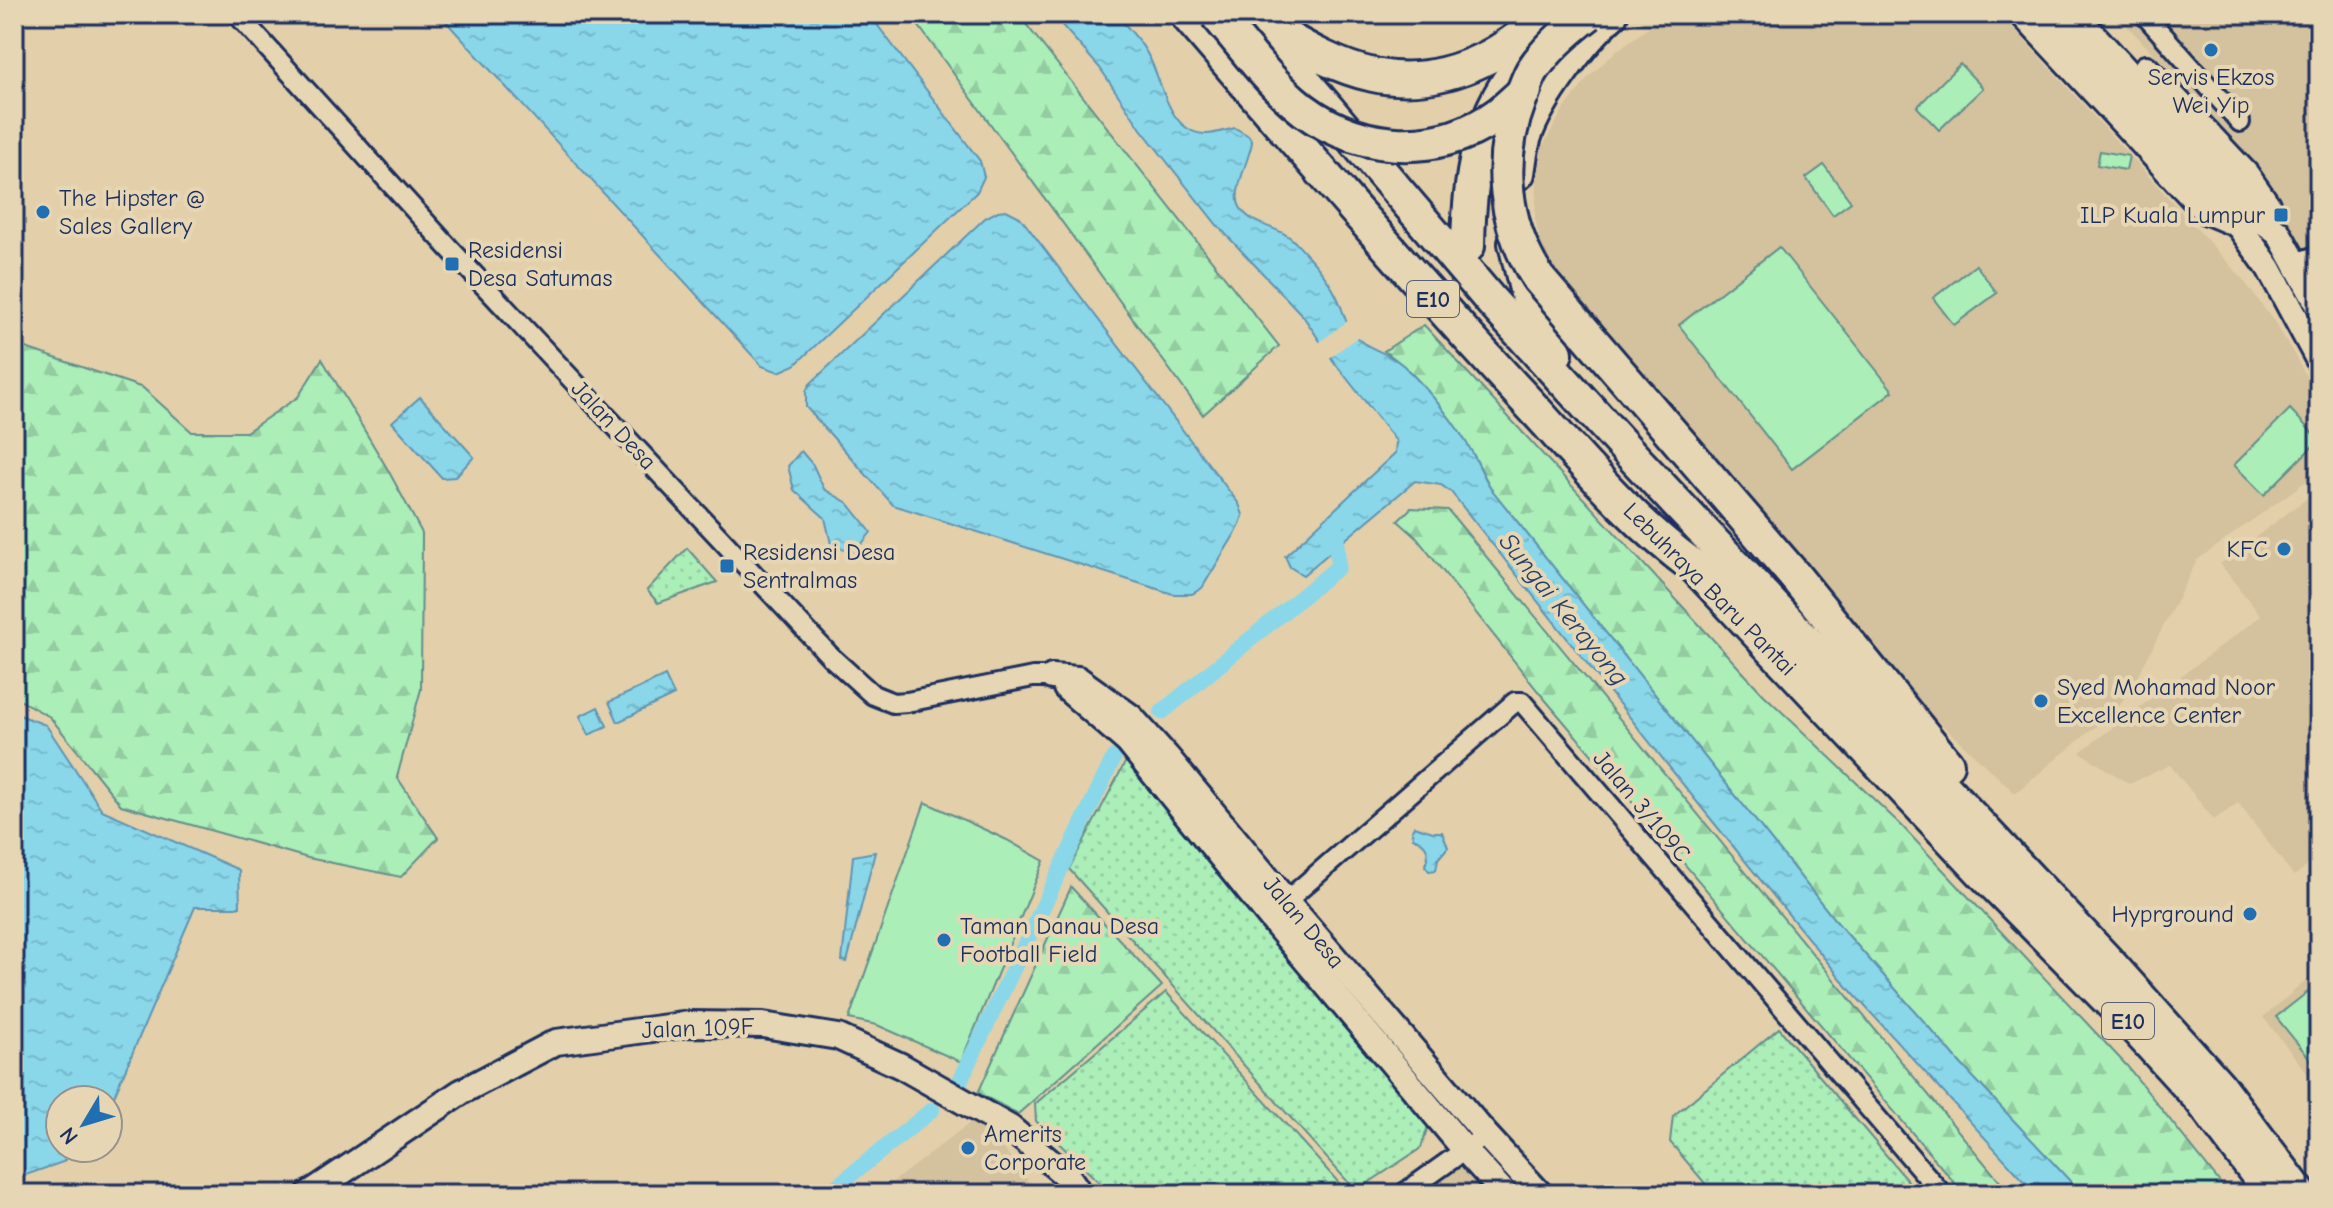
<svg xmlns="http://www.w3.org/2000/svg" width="2333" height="1208" viewBox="0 0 2333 1208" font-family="'Comic Neue',sans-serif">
<defs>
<pattern id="grass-dots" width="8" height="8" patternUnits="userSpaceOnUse" patternTransform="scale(2)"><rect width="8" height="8" fill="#abeeb8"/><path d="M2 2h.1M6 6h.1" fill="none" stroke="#93cca1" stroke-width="1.8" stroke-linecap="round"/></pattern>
<pattern id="forest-firs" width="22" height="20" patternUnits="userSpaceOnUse" patternTransform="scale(2)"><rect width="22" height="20" fill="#abeeb8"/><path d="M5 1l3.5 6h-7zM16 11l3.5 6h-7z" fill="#93cca1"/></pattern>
<pattern id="water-ripples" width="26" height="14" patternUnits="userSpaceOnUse" patternTransform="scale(2)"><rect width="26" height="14" fill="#8ad7ea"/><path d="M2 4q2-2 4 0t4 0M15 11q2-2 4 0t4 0" fill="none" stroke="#76b9cb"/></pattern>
</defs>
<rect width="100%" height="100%" fill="#e3d0aa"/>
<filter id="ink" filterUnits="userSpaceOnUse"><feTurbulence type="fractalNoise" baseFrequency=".0125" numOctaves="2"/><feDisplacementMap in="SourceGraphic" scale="16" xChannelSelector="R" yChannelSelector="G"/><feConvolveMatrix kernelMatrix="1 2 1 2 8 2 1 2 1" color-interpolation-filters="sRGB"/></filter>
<g filter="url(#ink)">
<!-- built -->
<g fill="#d4c19d">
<polygon points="1668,14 2000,14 2241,277 2278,327 2319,398 2319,472 2197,560 2137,678 2118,708 2015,793 1912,697 1596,333 1544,258 1535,218 1539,153 1562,112 1589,77 1616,51"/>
<polygon points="2116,14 2319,14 2319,272 2239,145"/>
<polygon points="2319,489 2319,856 2294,876 2238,803 2214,820 2170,765 2129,784 2080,752 2261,616 2220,564"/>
<polygon points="2319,970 2319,1088 2263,1017"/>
<polygon points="979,1116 1038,1194 877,1194"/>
<polygon points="1463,1164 1491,1194 1425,1194"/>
</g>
<!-- grass -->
<g fill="url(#grass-dots)" stroke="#638e8b" stroke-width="2">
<polygon points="687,548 717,582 658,603 647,590"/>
<polygon points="1127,759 1428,1126 1421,1148 1356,1191 1069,869"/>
<polygon points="1166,992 1349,1194 1111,1194 1036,1121 1035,1104"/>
<polygon points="1779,1028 1918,1193 1917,1194 1714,1194 1670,1142 1673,1116"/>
</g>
<!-- forest -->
<g fill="url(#forest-firs)" stroke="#638e8b" stroke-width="2">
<polygon points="910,14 1018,14 1279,346 1203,415"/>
<path d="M 1424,325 L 1763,694 L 1901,825 L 2127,1066 L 2229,1194 L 2082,1194 L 1961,1064 L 1834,919 L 1492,490 C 1484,477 1479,463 1471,451 C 1451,418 1416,371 1384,351 Z"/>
<polygon points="14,344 143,388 192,432 246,432 298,397 322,359 388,470 422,533 421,689 397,777 438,838 401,877 308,858 121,805 50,717 14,697"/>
<polygon points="1411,508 1448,510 2010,1194 1964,1194 1537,690 1415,536 1398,521"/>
<polygon points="1071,887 1162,986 1018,1114 978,1093"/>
</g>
<!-- garden -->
<g fill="#abeeb8" stroke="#638e8b" stroke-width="2">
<polygon points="1960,64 1983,88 1939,130 1917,107"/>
<polygon points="2100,151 2129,156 2126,170 2097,165"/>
<polygon points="1824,165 1851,202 1833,215 1806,178"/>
<polygon points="1779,247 1893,391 1792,469 1679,325"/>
<polygon points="1976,265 1997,293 1954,325 1933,298"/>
<polygon points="2290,409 2319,440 2264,495 2234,465"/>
<polygon points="925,802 1007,840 1044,861 961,1062 877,1025 849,1019"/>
<polygon points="2319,983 2319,1070 2276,1017"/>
</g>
<!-- water -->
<g fill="url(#water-ripples)" stroke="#5e94b2" stroke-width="2">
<polygon points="439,14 869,14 980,161 984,177 977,192 795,365 779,372 762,366"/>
<path d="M 1052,14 L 1115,14 C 1128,27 1141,41 1149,57 C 1163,83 1168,131 1204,134 C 1214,135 1225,130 1235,128 L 1249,136 L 1252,142 C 1250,158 1231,193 1240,207 C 1252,228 1280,225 1295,242 C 1310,258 1326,275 1336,295 C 1343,308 1344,321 1353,334 C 1365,349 1389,352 1404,366 C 1429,391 1455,422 1472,452 C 1479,465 1484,478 1492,490 L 1834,919 L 1961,1064 L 2082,1194 L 2036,1194 L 1851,991 L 1697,802 L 1451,492 L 1441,485 L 1415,481 L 1303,575 L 1290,567 L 1285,556 L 1395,453 L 1396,441 L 1334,362 L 1303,316 L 1217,225 L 1141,129 L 1100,68 Z"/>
<polygon points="1006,210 1020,217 1239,504 1243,515 1239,527 1202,588 1192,594 1173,594 893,505 806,407 806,391 810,384 985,218 998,211"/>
<polygon points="420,397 474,457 455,477 442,478 392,422"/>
<polygon points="801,451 813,465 824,489 848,503 871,532 854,554 831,544 825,518 794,490 788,466"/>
<polygon points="665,676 674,695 618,722 609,702"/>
<polygon points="598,707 607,726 589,735 580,716"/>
<polygon points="14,713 46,725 102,810 239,870 240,907 195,907 108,1110 108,1100 60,1100 60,1148 75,1148 63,1162 14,1179"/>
<path d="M 1414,826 L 1433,832 L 1442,832 L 1448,847 L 1438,859 L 1436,870 L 1429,871 L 1425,866 C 1431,852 1427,843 1413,838 L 1412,830 Z"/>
<polygon points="875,852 847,962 842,961 853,856"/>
</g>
<!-- pier -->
<polygon fill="#e3d0aa" points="1349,320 1360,335 1328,359 1317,344"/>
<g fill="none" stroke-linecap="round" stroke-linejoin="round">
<!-- canal -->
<g stroke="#8ad7ea" stroke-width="16">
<polyline points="1162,712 1338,567 1336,528"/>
<polyline points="960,1081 1114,757"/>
<polyline points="827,1194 932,1110"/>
</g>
<!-- street casing -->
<g stroke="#1b2f5e" stroke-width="24">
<g id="street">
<polyline points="237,14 450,249 831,657 873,695 893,703 907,702 1033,677 1052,677"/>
<polyline points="2144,14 2240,122"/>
<polyline points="2295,263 2319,255"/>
<polyline points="1277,909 1515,702 1522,702 1942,1194"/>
<polyline points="1403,1194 1476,1142"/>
</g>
</g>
<!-- secondary casing -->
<g stroke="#1b2f5e" stroke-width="30">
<g id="secondary">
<polyline points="2022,14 2205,211 2236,224"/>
<polyline points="2047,14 2220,200 2269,268 2319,361"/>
<polyline points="2074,14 2245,199 2261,220 2278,232 2319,306"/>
<polyline points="2146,68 2246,174 2267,204"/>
<polyline points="1052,677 1078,679 1131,717 1167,757 1286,901 1486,1135 1540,1194"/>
<polyline points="1066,688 1128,742 1269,916 1465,1150 1505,1194"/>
<polyline points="309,1194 461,1092 556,1042 690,1024 763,1025 838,1037 901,1066 1010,1128 1069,1178 1080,1194"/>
</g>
</g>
<!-- highway casing -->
<g stroke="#1b2f5e" stroke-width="38">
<g id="highway">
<path d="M 1186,14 C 1297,143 1408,273 1524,398 C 1578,456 1631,522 1696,568 L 1984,874 L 2127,1019 L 2201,1100 L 2272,1194"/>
<polyline points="1247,14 1492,302 1637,461 2109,963 2219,1086 2300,1194"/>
<path d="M 1271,28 C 1342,72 1402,99 1484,59 C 1508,48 1528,30 1550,14"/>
<path d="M 1518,173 C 1520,161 1521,148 1525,136 C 1537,100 1582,39 1611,14"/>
<polyline points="1515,243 1529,302 1556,353"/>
<path d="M 1468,246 C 1469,167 1482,98 1542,41"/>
<polyline points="1793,574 1947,764"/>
</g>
</g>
<!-- street -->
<use href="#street" stroke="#e7d6b3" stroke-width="18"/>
<!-- secondary -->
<use href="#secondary" stroke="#e7d6b3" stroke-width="24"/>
<!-- highway -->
<use href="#highway" stroke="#e7d6b3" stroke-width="32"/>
<!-- highway-bridge casing -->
<g stroke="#1b2f5e" stroke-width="38" stroke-linecap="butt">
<g id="highway-bridge">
<path d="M 1216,14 C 1241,43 1264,76 1293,101 C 1349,151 1435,160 1497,115 C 1507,108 1515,99 1525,91"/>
<path d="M 1589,14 C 1568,30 1546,49 1532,71 C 1527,80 1524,90 1520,100 C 1497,159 1503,224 1538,278 L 1793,574"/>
</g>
</g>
<!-- highway-bridge -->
<use href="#highway-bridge" stroke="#e7d6b3" stroke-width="32"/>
</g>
</g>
<!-- markers -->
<g fill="#1f6fb2" stroke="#e7d6b3" stroke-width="3">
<circle cx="2211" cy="50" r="8"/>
<circle cx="43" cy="212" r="8"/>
<rect x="2273" y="207" width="16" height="16" rx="4"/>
<rect x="444" y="256" width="16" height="16" rx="4"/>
<circle cx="2284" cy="549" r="8"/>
<rect x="719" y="558" width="16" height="16" rx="4"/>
<circle cx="2041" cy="701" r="8"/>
<circle cx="2250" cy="914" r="8"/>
<circle cx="944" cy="940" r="8"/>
<circle cx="968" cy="1148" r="8"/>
</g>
<g text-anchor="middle" stroke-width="8" stroke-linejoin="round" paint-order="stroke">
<!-- shield labels -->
<g fill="#e7d6b3" stroke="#586178" stroke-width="2">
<rect x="1407" y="281" width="52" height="36" rx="6"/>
<rect x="2102" y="1003" width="52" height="36" rx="6"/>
</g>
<g font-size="22" font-weight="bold" fill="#1b2f5e">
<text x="1433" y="307">E10</text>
<text x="2128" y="1029">E10</text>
</g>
<!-- poi labels -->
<g font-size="24" fill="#1b2f5e" stroke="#e7d6b3" text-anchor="start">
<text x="2211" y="85" text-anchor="middle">Servis Ekzos<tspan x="2211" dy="28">Wei Yip</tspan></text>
<text x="59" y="206">The Hipster @<tspan x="59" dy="28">Sales Gallery</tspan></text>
<text x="2265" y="223" text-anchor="end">ILP Kuala Lumpur</text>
<text x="468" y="258">Residensi<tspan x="468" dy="28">Desa Satumas</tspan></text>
<text x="2268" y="557" text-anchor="end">KFC</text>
<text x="743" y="560">Residensi Desa<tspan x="743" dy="28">Sentralmas</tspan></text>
<text x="2057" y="695">Syed Mohamad Noor<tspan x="2057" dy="28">Excellence Center</tspan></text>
<text x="2234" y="922" text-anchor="end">Hyprground</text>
<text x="960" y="934">Taman Danau Desa<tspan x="960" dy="28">Football Field</tspan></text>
<text x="984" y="1142">Amerits<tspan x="984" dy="28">Corporate</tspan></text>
</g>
<!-- street labels -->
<g font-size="24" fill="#1b2f5e" stroke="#e7d6b3">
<text transform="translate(614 425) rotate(47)" y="8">Jalan Desa</text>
<text transform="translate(1710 589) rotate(45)" y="8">Lebuhraya Baru Pantai</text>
<text transform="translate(1642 806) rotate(50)" y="8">Jalan 3/109C</text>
<text transform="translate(1304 922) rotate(50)" y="8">Jalan Desa</text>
<text transform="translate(698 1028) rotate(-2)" y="8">Jalan 109F</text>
</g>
<!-- water labels -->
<g font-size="26" font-style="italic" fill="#26406c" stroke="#e7d6b3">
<text transform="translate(1564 609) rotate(51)" y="9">Sungai Kerayong</text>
</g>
</g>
<!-- margin -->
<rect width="2333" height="1208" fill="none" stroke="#e7d6b3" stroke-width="48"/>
<rect x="24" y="24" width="2285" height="1160" fill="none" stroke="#1b2f5e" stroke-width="3" filter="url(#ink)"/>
<!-- north arrow -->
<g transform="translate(84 1124) rotate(232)"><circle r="38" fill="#e7d6b3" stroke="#959391" stroke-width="2"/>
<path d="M0-6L14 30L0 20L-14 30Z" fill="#1f6fb2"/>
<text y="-12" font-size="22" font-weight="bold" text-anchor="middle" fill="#1b2f5e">N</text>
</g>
</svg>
